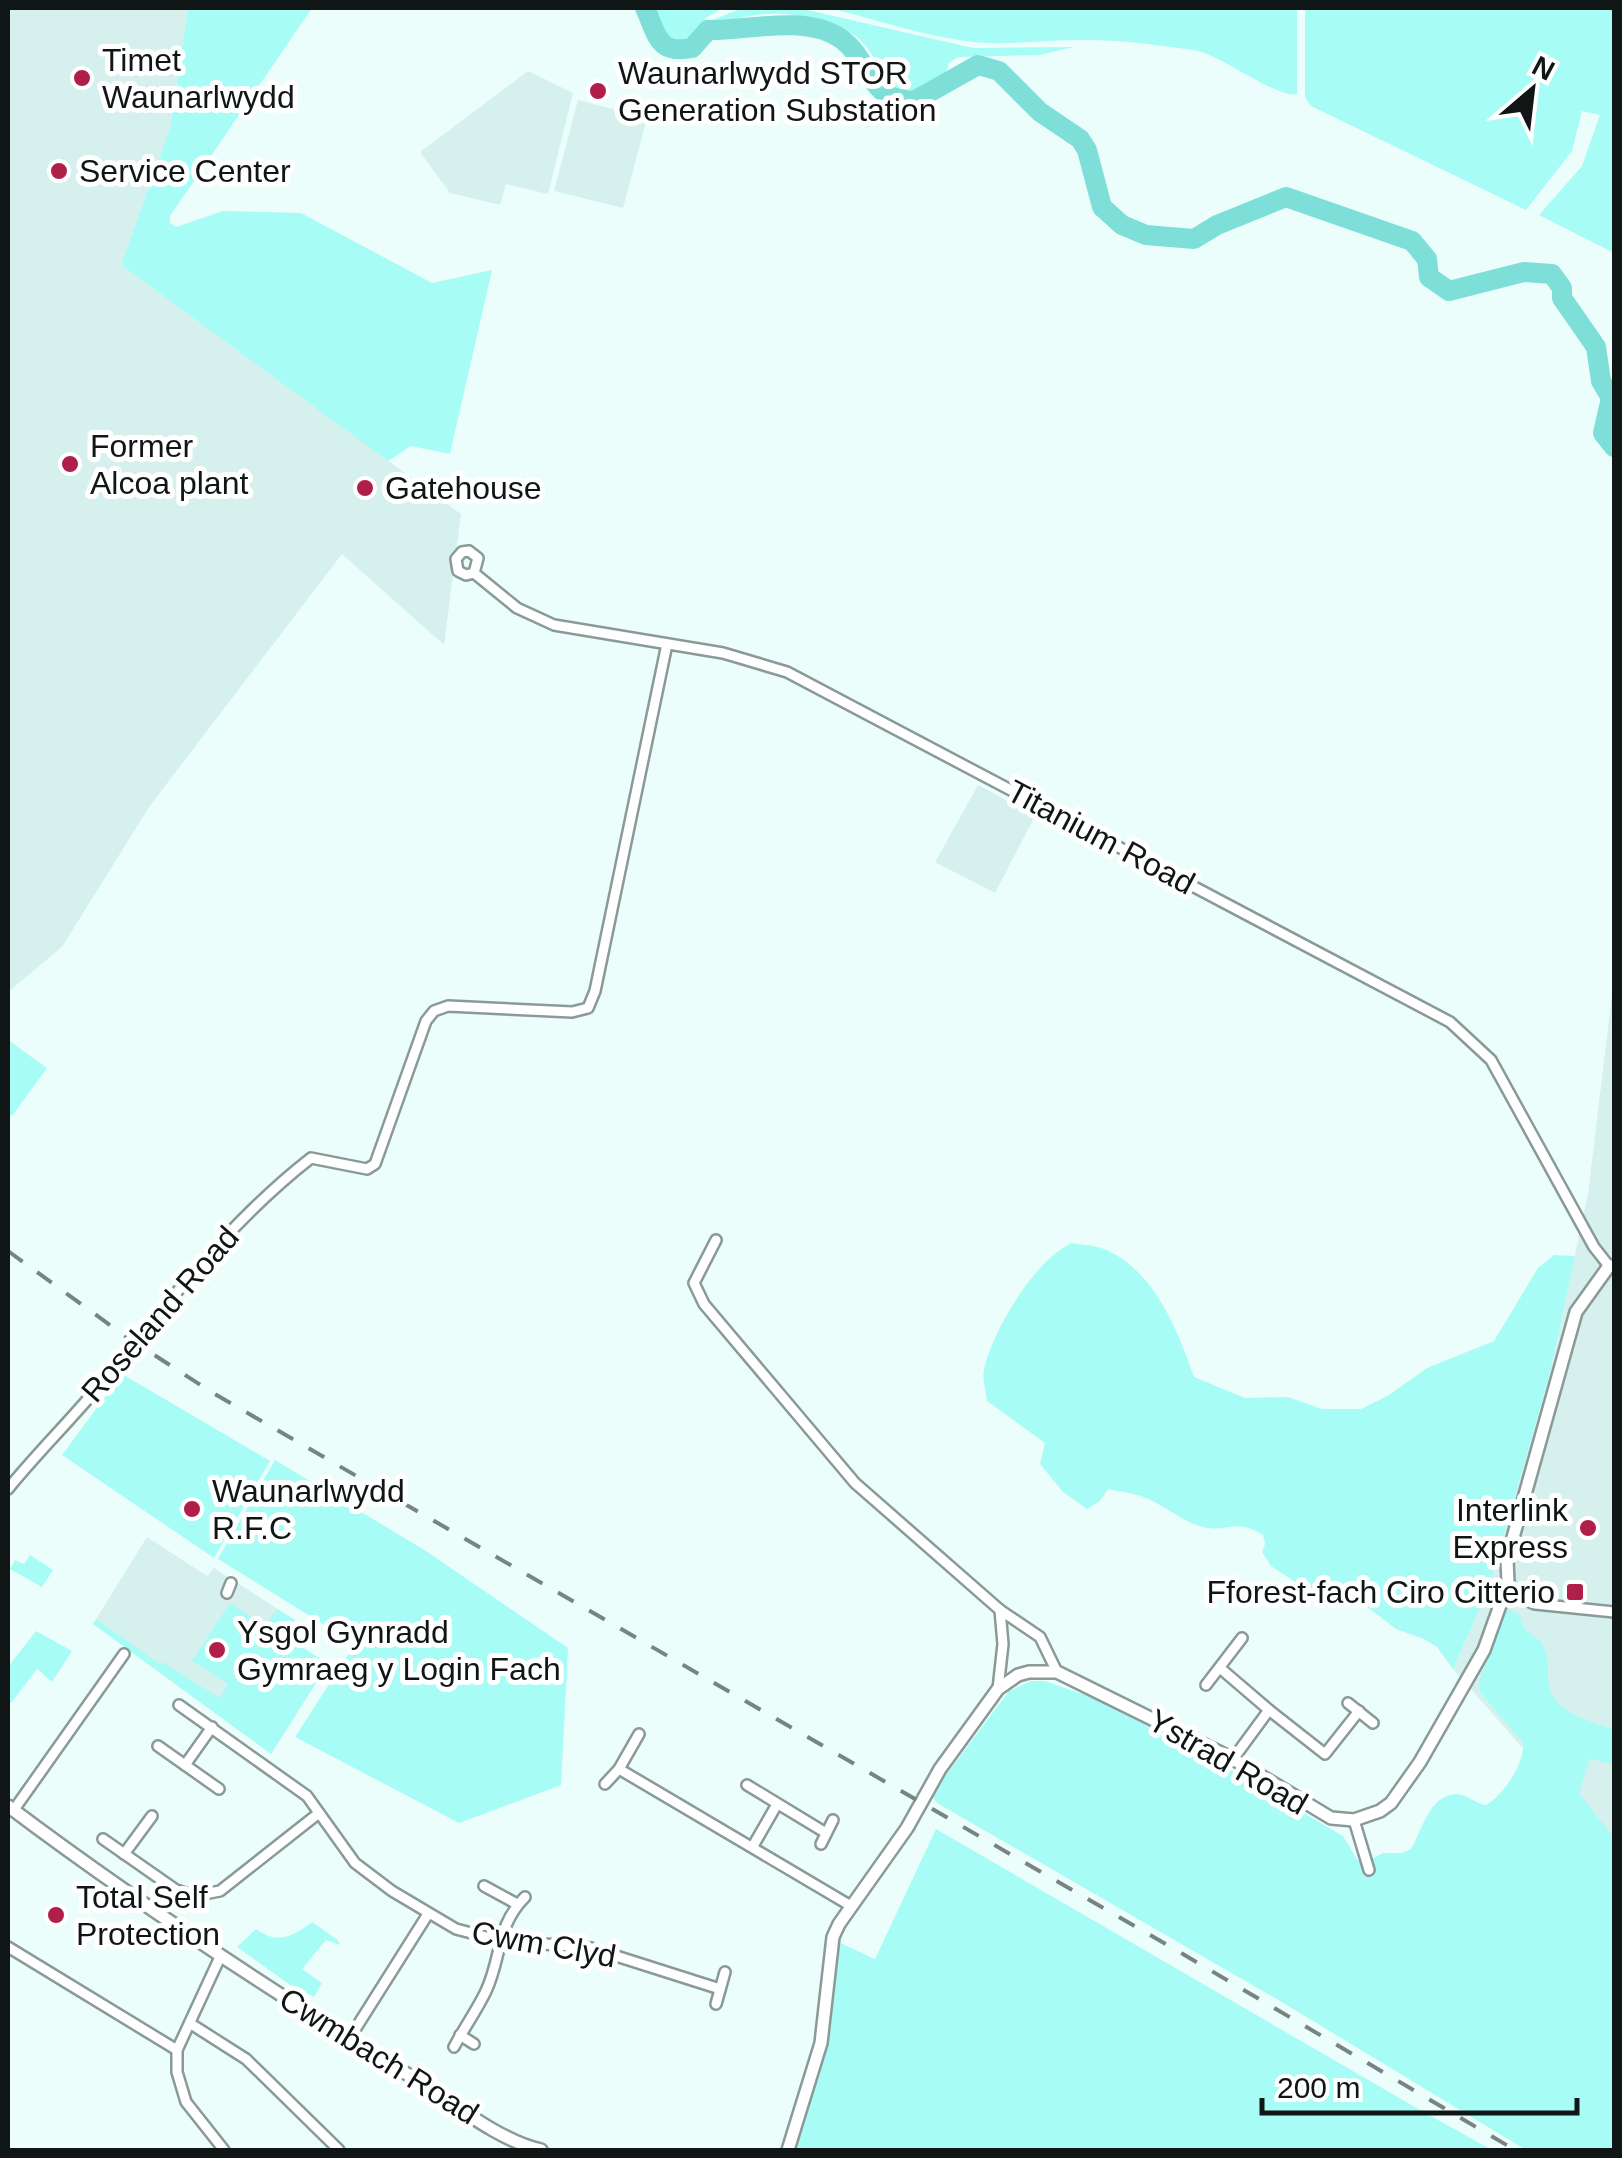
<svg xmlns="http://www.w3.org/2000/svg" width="1622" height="2158" viewBox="0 0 1622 2158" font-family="Arial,sans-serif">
<rect width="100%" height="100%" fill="#ecfefc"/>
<!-- built -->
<g fill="#d6f0ed">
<polygon points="8,8 188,8 170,128 121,265 461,514 444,645 342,554 149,807 62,947 8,992"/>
<polygon points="528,71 573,93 548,194 506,184 500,205 450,193 420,152"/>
<polygon points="578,100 647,118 623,208 554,191"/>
<polygon points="978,785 1035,816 995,893 935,862"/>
<polygon points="1614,978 1614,1865 1528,1754 1453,1669 1489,1588 1550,1373 1588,1194"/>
<polygon points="147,1537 207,1576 214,1568 295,1620 285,1636 328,1664 271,1754 93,1624"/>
</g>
<!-- green -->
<g fill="#a8fcf6">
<polygon points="188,8 312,8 170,216 170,223 176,227 223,211 301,213 432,283 492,270 450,454 411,446 388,461 121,265 170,128"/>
<path d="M 652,8 L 722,8 L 704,19 L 707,22 L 743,8 L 799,8 L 973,48 L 1074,47 L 1040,55 L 958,57 L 949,63 L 941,88 C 891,112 886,64 858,38 C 850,31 839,28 830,24 C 780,5 724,13 681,45 C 662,42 659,23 652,8 Z"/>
<path d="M 830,8 L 1297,8 L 1297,94 C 1277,99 1222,55 1194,50 C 1156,45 1117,39 1079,40 C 1049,40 1018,44 987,43 C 935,40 881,21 830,8 Z"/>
<polygon points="1305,8 1614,8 1614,253 1539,215 1582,166 1600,115 1582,111 1572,151 1526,210 1311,106 1305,97"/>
<polygon points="8,1040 47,1068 12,1116 8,1113"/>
<path d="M 1072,1243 C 1082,1245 1094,1245 1104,1249 C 1154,1269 1178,1331 1194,1377 L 1245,1398 L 1288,1397 L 1322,1409 L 1361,1409 L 1389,1395 L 1427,1368 L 1494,1341 L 1538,1268 L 1554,1255 L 1575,1256 L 1550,1373 L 1489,1588 L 1453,1669 L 1437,1647 L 1424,1639 L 1396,1629 L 1354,1597 L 1318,1591 L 1295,1582 L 1271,1566 L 1262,1552 L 1265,1544 L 1263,1535 C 1235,1517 1228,1533 1203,1527 C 1183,1522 1165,1506 1146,1498 C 1135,1493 1120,1492 1108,1489 L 1100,1501 L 1087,1509 L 1063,1492 L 1040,1464 L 1045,1443 L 987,1401 C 986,1392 982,1379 984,1370 C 992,1331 1036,1258 1072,1243 Z"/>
<polygon points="122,1374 270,1461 214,1558 62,1455"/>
<polygon points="275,1460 426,1551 568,1648 561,1785 459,1823 295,1737 355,1644 218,1559"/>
<polygon points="30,1555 53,1570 42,1587 10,1569 15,1560 24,1564"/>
<polygon points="230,1603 265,1626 277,1609 295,1620 285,1636 328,1664 271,1754 93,1624 96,1619 160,1664 162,1662 220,1698 228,1684 192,1661"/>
<path d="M 1508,1609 L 1520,1615 C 1523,1636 1534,1631 1543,1646 C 1549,1657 1548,1666 1548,1678 C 1549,1712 1588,1720 1614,1730 L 1614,1765 L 1590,1758 L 1579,1793 L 1614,1838 L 1614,2150 L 1526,2150 L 1280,2001 L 937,1803 L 931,1795 L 1009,1691 L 1031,1681 L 1045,1681 L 1091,1697 L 1205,1755 L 1343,1836 L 1358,1861 L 1364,1863 L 1383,1853 L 1402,1853 L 1411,1849 C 1422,1831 1429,1795 1456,1794 C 1467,1794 1475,1804 1486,1805 C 1503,1796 1525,1763 1523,1743 L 1480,1692 L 1479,1680 L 1494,1645 L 1502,1614 Z"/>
<polygon points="36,1631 72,1651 52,1682 37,1669 11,1703 8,1700 8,1667"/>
<polygon points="936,1829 1420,2110 1492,2150 791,2150 823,2043 836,1941 875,1959"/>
<path d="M 312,1922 L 338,1940 L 340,1945 L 326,1940 L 302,1969 L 322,1983 L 314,1997 L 293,1987 L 237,1947 L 256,1929 C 277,1945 294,1936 312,1922 Z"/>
</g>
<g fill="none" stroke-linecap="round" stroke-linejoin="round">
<!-- river -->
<path stroke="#7edfd9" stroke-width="20" d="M 645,8 C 657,34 657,55 692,48 L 708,30 C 747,31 803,14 840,38 C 872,60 865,100 914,101 L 978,65 L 999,71 L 1040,112 L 1080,139 L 1087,150 L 1102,207 L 1122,225 L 1146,235 L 1194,239 L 1217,225 L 1286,197 L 1412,241 L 1427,259 L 1429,277 L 1449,291 L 1524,272 L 1552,274 L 1562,288 L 1562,298 L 1596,347 L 1601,381 L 1611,398 L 1603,433 L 1614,447"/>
<!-- street casing -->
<g stroke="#8a9a98" stroke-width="14">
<g id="street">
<polyline points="474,573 478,558 469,551 462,552 456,559 458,571 466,575 474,573 517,608 554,625 723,653 787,672 1450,1022 1491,1060 1594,1247 1609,1266"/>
<polyline points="716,1240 694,1283 704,1304 855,1483 1000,1610 1040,1637 1057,1672"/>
<path d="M 8,1489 C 38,1452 73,1418 104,1380 C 169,1302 230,1221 311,1158 L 367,1169 L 375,1164 L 426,1021 L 434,1011 L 448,1006 L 572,1012 L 588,1008 L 595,991 L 667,644"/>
<polyline points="1508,1583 1523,1599 1535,1604 1614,1612"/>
<polyline points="227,1593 231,1583"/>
<polyline points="1220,1668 1269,1710"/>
<polyline points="1206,1685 1242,1638"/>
<polyline points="998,1689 1003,1644 1000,1610"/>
<polyline points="1348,1703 1373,1723"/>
<polyline points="179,1705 307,1796 355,1863 392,1891 456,1929 498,1940 591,1948 720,1989"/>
<polyline points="158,1746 219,1789"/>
<polyline points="1233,1759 1269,1710 1325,1754 1359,1711"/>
<polyline points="185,1765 212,1727"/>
<polyline points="619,1769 851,1906"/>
<polyline points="605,1784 619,1769 639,1734"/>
<polyline points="747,1785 826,1833"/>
<polyline points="13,1811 124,1654"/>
<polyline points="1354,1820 1369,1870"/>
<polyline points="103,1839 176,1890 194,1896 220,1891 319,1813"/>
<polyline points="821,1844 833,1820"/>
<polyline points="753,1846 776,1806"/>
<polyline points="124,1854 152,1816"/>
<polyline points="484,1886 517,1904"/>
<polyline points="8,1947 177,2050"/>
<polyline points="221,1955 177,2050 177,2072 186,2102 224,2150"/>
<polyline points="716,2004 725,1972"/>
<polyline points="191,2024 246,2059 339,2150"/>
<polyline points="460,2035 474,2044"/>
<polyline points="349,2039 428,1914"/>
<path d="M 454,2047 C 464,2028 477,2010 486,1991 C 502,1957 496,1926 525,1897"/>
</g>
</g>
<!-- secondary casing -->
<g stroke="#8a9a98" stroke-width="16">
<g id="secondary">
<path d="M 8,1806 C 138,1904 276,1994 415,2079 C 452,2102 499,2141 541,2150"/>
<polyline points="788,2150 821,2043 833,1937 839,1924 907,1828 940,1769 998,1689 1018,1675 1029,1672 1057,1672 1233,1759 1331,1818 1354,1820 1380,1811 1391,1803 1420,1762 1484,1650 1508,1583 1507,1559 1576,1312 1609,1266 1614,1266"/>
</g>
</g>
<!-- street -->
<use href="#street" stroke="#fff" stroke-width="9"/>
<!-- secondary -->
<use href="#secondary" stroke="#fff" stroke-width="11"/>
<!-- rail -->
<polyline stroke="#788483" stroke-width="4" stroke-dasharray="18 18" stroke-linecap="butt" points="8,1251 125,1336 213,1393 1176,1950 1515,2150"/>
</g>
<!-- markers -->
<g fill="#b01e4a" stroke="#fff" stroke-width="4">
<circle cx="82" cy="78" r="10"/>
<circle cx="598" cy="91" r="10"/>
<circle cx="59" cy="171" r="10"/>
<circle cx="70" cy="464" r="10"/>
<circle cx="365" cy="488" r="10"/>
<circle cx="192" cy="1509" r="10"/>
<circle cx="1588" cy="1528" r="10"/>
<rect x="1565" y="1582" width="20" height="20" rx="5"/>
<circle cx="217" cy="1650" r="10"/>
<circle cx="56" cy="1915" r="10"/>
</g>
<g text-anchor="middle" stroke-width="10" stroke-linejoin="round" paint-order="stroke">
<!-- poi labels -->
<g font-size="32" fill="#101615" stroke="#fff" text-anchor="start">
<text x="102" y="71">Timet<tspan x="102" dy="37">Waunarlwydd</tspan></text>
<text x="618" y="84">Waunarlwydd STOR<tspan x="618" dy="37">Generation Substation</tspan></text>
<text x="79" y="182">Service Center</text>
<text x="90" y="457">Former<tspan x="90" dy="37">Alcoa plant</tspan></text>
<text x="385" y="499">Gatehouse</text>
<text x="212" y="1502">Waunarlwydd<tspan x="212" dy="37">R.F.C</tspan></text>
<text x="1568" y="1521" text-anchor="end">Interlink<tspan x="1568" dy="37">Express</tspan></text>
<text x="1555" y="1603" text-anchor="end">Fforest-fach Ciro Citterio</text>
<text x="237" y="1643">Ysgol Gynradd<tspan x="237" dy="37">Gymraeg y Login Fach</tspan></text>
<text x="76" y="1908">Total Self<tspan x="76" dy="37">Protection</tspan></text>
</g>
<!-- street labels -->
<g font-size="32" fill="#101615" stroke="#fff">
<text transform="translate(1101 837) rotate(28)" y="11">Titanium Road</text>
<text transform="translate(160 1314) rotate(-49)" y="11">Roseland Road</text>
<text transform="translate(1228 1762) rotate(30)" y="11">Ystrad Road</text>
<text transform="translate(544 1944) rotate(10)" y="11">Cwm Clyd</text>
<text transform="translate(379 2056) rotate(32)" y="11">Cwmbach Road</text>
</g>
</g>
<!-- border -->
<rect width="1622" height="2158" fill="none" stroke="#101615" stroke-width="20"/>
<!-- north arrow -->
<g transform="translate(1532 90) rotate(28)" stroke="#ffffff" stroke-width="8" paint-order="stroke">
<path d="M0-8L18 38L0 25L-18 38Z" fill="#101615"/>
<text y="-15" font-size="28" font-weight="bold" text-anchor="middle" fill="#101615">N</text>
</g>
<!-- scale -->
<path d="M1262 2098v15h315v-15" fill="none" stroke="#101615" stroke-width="5"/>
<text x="1277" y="2098" font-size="30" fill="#101615" stroke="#ffffff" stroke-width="8" paint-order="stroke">200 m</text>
</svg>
